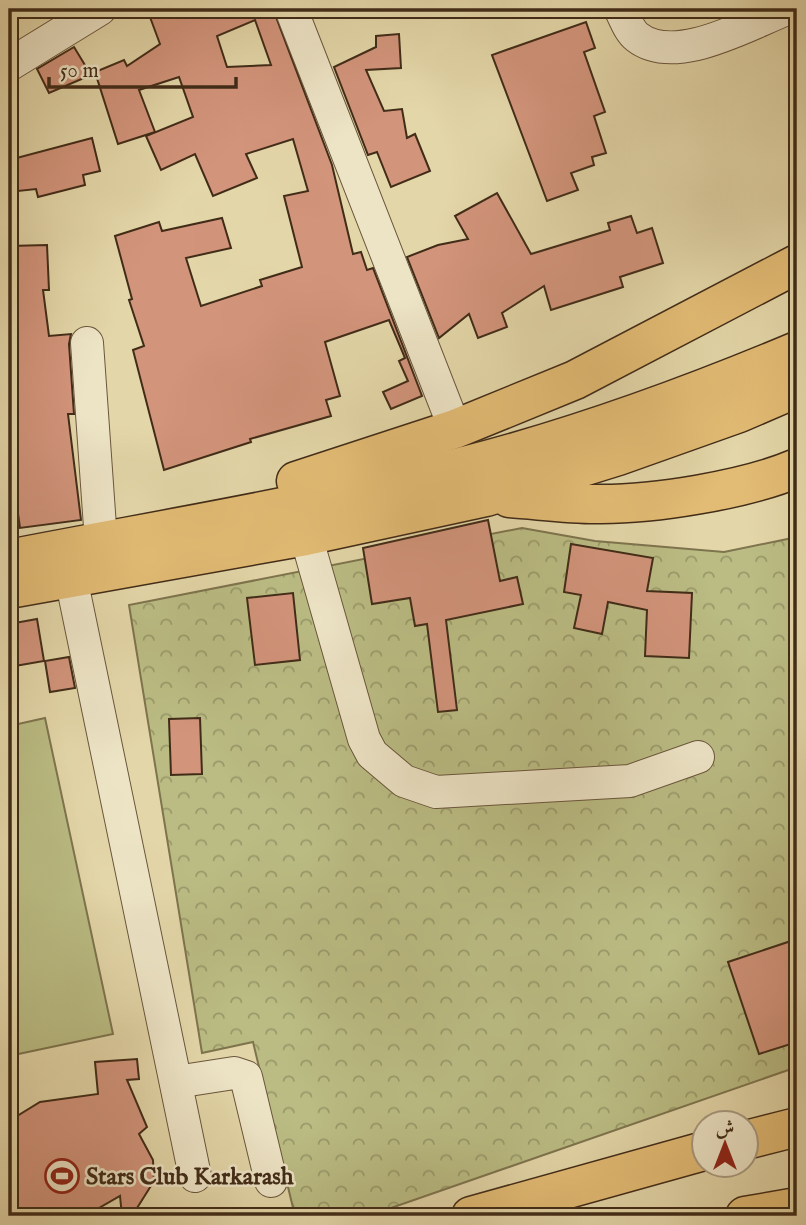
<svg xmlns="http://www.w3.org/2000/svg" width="806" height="1225" viewBox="0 0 806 1225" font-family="'IM FELL English',Amiri,serif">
<defs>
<pattern id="park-crowns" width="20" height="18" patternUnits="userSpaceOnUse" patternTransform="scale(1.75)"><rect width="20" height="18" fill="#babc83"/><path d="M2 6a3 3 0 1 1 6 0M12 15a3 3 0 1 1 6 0" fill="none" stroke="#99996a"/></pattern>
</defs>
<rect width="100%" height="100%" fill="#e3d6a8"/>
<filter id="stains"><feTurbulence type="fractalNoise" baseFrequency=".00286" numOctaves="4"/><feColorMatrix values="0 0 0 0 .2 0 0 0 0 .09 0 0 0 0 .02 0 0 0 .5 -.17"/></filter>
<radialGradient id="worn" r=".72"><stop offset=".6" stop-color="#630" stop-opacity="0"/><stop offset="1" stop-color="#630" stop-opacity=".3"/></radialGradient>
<!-- park -->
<polygon fill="url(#park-crowns)" stroke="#7e744e" stroke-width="2" points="522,528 595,541 724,552 797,537 797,1067 368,1216 295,1216 253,1042 202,1053 129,605"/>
<!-- pitch -->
<polygon fill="#babc83" stroke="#7e744e" stroke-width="2" points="45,718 113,1034 9,1056 9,726"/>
<!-- building -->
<g fill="#d2947b" stroke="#412c18" stroke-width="2" fill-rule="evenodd">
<path d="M 147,9 L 273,9 L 332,165 L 353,254 L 361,252 L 367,270 L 373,268 L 422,396 L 391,409 L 383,392 L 408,381 L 399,361 L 405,358 L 389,320 L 325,342 L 340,396 L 326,400 L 331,416 L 250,439 L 251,442 L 164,470 L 133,350 L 144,346 L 129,300 L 132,299 L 115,236 L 159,222 L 162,231 L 222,218 L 231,248 L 186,258 L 201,306 L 262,286 L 260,280 L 302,267 L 284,196 L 308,191 L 293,139 L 246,154 L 257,178 L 213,196 L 195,154 L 161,170 L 146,136 L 193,117 L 179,77 L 139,90 L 155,132 L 118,144 L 95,72 L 124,60 L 127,66 L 160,44 ZM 255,20 L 271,65 L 227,67 L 217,36 Z"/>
<polygon points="586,22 595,48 584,52 605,112 594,116 606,153 592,157 594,165 571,173 578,190 547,201 492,55"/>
<polygon points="399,34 401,68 366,70 384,111 402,109 407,138 415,134 430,171 391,187 377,152 368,155 334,67 376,47 376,36"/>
<polygon points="74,47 91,75 49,93 37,69"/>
<polygon points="92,138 100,171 83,175 85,185 38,197 36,189 9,192 9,160"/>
<polygon points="497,193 531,254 610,230 608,223 631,216 637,233 652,228 663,263 620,277 623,287 551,310 544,286 502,313 507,327 478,338 469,314 439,338 407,257 438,245 468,239 455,216"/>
<polygon points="47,245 49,290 43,290 49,336 71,334 69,344 74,414 68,414 81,520 20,528 13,478 9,476 9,246"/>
<polygon points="488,520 500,581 517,577 523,604 446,620 457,710 438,712 427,624 415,626 410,598 372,604 363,548"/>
<polygon points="571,544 653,558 647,591 692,593 689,658 645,656 647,610 608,602 602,634 574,628 581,595 564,592"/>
<polygon points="293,593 300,660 255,665 247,598"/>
<polygon points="37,619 44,661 9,667 9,624"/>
<polygon points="69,657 75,688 50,692 45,661"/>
<polygon points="200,718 202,774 171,775 169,719"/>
<polygon points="797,939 797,1042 759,1054 728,962"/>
<polygon points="137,1059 139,1079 127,1080 147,1127 139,1134 153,1160 154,1181 132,1216 122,1216 120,1196 85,1216 17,1216 9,1183 9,1121 40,1102 98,1094 95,1062"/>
</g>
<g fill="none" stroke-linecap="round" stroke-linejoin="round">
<!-- minor casing -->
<g stroke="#6a563c" stroke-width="34">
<g id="minor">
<polyline points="291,9 455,429"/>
<path d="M 620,9 C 625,18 629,31 637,37 C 675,67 748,24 787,9"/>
<polyline points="9,65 100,9"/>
<polyline points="87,343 101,541"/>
<polyline points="306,536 364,739 372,754 404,781 436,792 630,781 698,757"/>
<polyline points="71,578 195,1176"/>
<polyline points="176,1082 234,1073 246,1077 271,1181"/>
</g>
</g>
<!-- major casing -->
<g stroke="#412c18" stroke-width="41">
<g id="major">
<polyline points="296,481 455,429 575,380 797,264"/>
<path d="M 509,498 C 538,500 567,504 595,504 C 652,505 745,490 797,468"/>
<path d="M 9,559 C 163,529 319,504 472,464 C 583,435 692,395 797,351"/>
<polyline points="9,589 306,536 486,497 618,456 739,413 797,388"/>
</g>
</g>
<!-- highway casing -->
<g stroke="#412c18" stroke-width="41">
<g id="highway">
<polyline points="746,1140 797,1127"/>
<polyline points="471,1216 704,1151"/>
<polyline points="745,1216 797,1207"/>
</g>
</g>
<!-- minor -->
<use href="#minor" stroke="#ede4c6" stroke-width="32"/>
<!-- major -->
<use href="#major" stroke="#e2bb74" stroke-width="38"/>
<!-- highway -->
<use href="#highway" stroke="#e2bb74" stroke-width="38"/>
</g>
<!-- icons -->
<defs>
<g id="stadium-ring" transform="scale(1.75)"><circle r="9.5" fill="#ede4c6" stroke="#8f2418" stroke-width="1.5"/><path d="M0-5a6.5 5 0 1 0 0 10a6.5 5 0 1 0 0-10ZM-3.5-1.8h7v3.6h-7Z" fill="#8f2418"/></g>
</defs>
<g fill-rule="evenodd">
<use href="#stadium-ring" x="62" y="1176"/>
</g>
<g text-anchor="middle" stroke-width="5" stroke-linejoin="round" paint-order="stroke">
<!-- poi labels -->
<g font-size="24" font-weight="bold" fill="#412c18" stroke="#ede4c6" text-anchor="start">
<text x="86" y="1184">Stars Club Karkarash</text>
</g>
</g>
<!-- margin -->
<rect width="806" height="1225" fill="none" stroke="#e3d6a8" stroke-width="35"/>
<rect x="10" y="10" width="785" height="1204" fill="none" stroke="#412c18" stroke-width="3.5"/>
<rect x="18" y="18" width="771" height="1190" fill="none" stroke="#412c18" stroke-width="2"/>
<!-- north arrow -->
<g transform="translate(725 1144)"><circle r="33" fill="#ede4c6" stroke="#a89a80" stroke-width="2"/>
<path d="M0-5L12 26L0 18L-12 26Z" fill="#8f2418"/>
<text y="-10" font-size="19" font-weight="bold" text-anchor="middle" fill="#412c18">ش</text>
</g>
<!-- scale -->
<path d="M49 77v10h187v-10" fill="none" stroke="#412c18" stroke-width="3.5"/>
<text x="60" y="77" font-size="21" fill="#412c18" stroke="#ede4c6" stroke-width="5" paint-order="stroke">50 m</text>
<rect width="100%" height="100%" filter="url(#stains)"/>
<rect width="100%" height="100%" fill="url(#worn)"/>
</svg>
